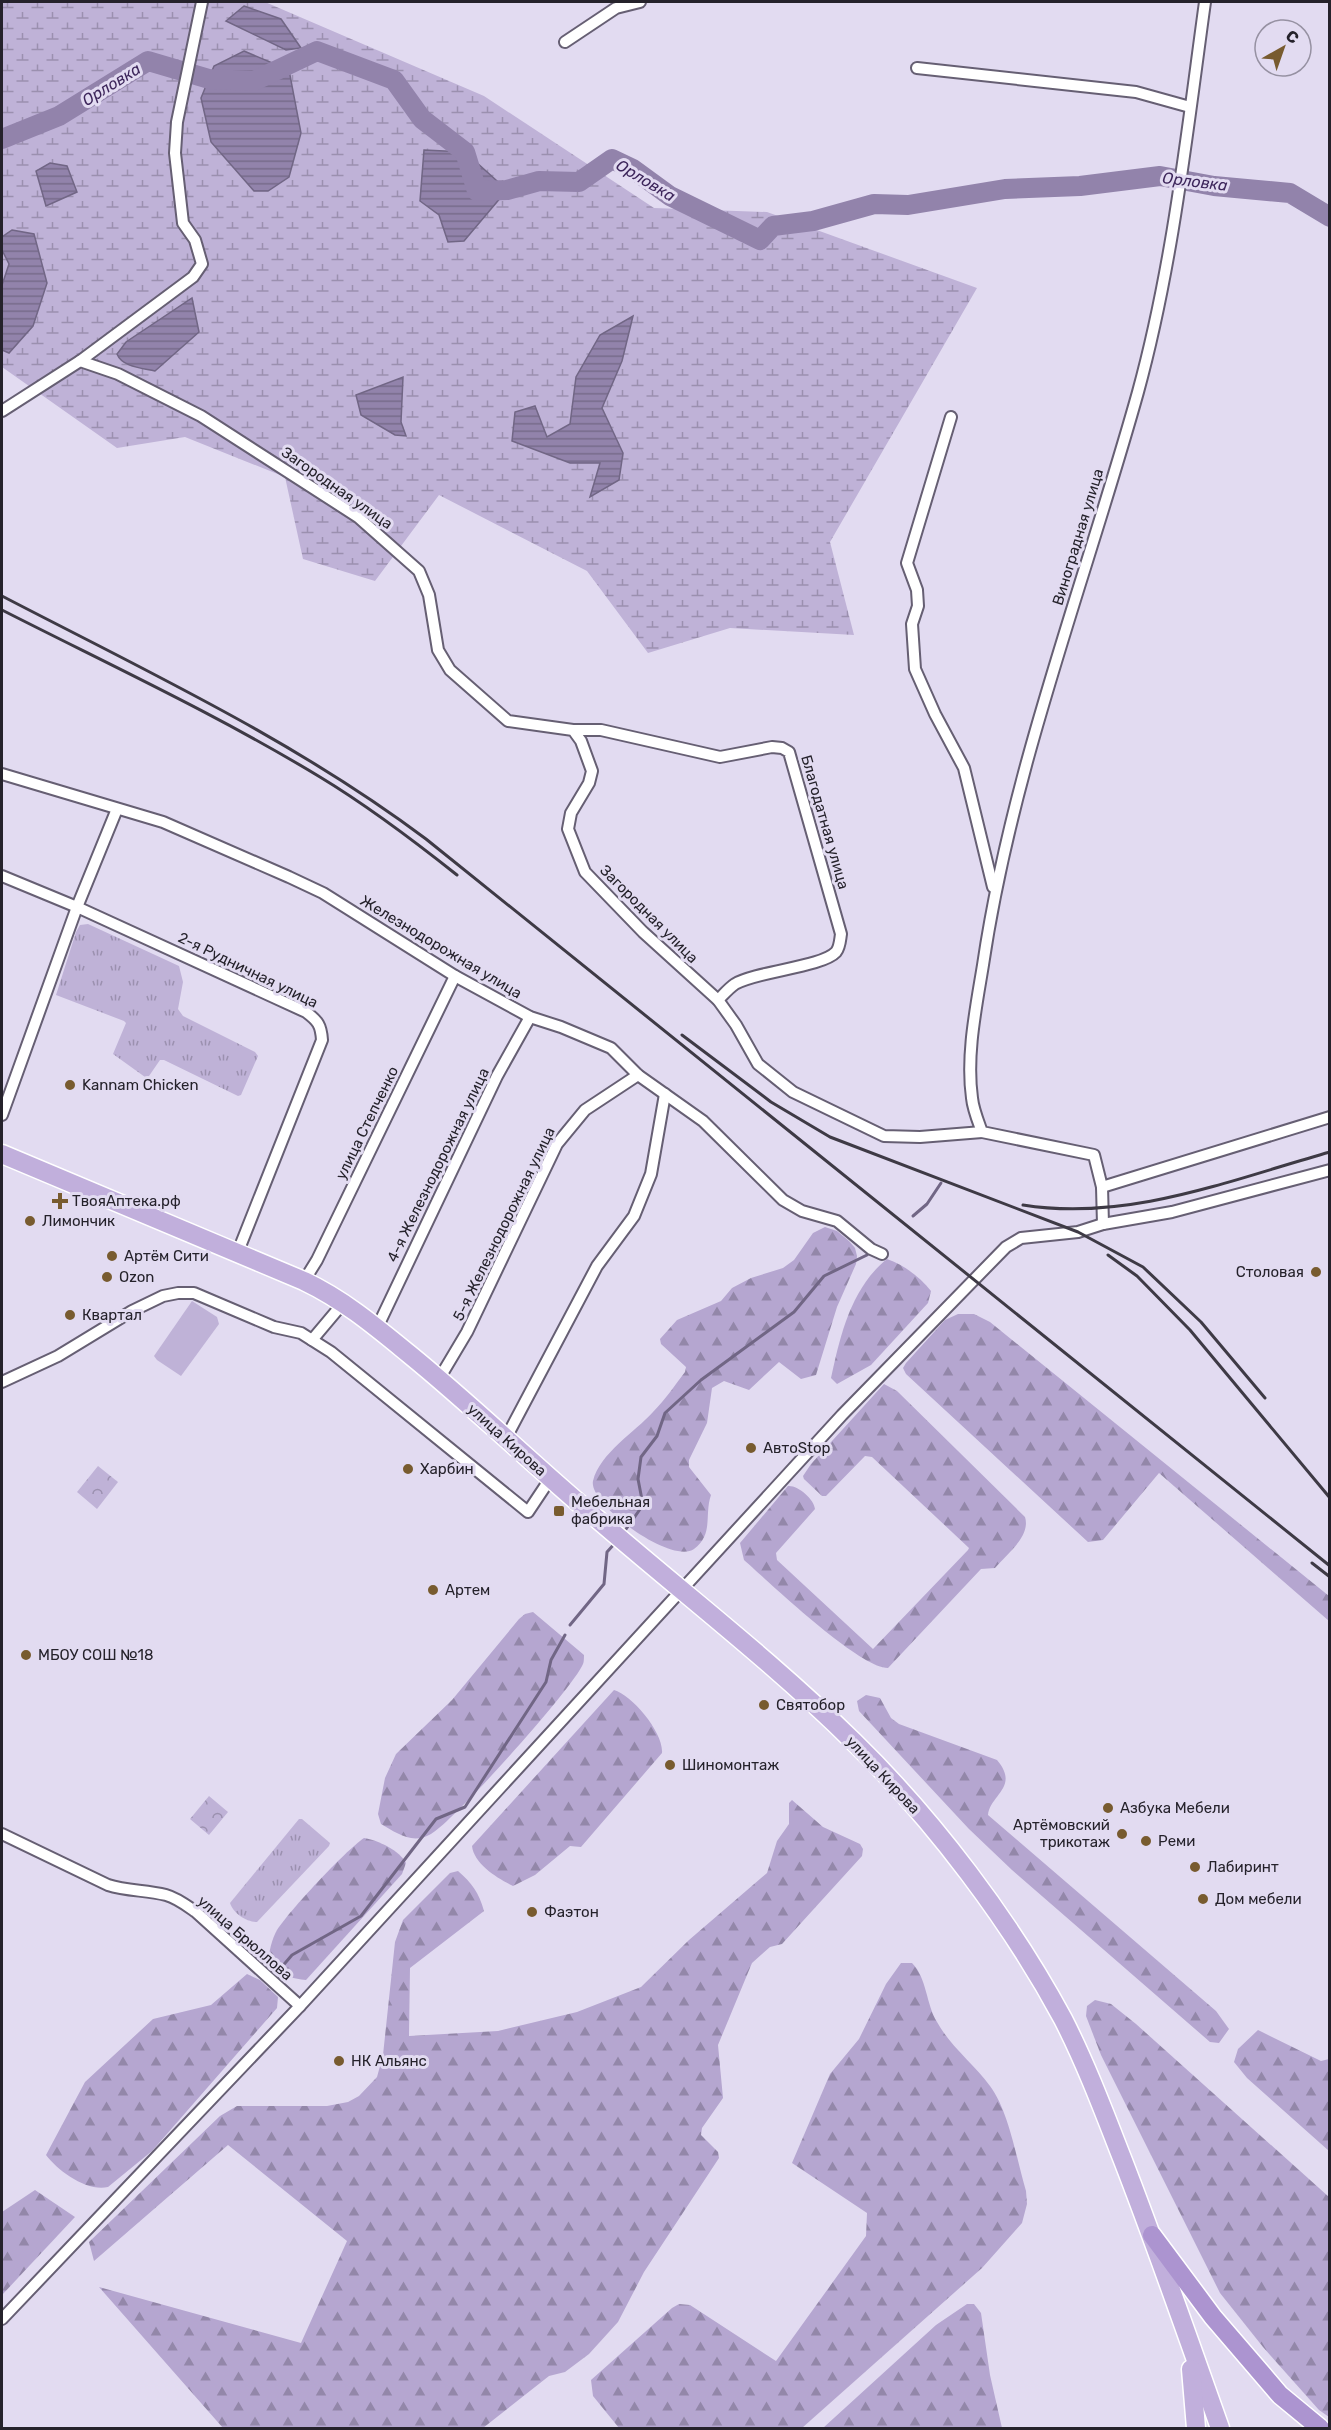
<svg xmlns="http://www.w3.org/2000/svg" width="1331" height="2430" viewBox="0 0 1331 2430" font-family="Rubik,sans-serif">
<defs>
<pattern id="grass-tufts" width="24" height="20" patternUnits="userSpaceOnUse" patternTransform="scale(1.5)"><rect width="24" height="20" fill="#bfb2d7"/><path d="M3 7l-1-3M5 7V3M7 7l1-3M15 17l-1-3M17 17v-4M19 17l1-3" fill="none" stroke="#9b90af"/></pattern>
<pattern id="forest-firs" width="22" height="20" patternUnits="userSpaceOnUse" patternTransform="scale(1.5)"><rect width="22" height="20" fill="#b5a6d0"/><path d="M5 1l3.5 6h-7zM16 11l3.5 6h-7z" fill="#9387a9"/></pattern>
<pattern id="wetland-marsh" width="20" height="14" patternUnits="userSpaceOnUse" patternTransform="scale(1.5)"><rect width="20" height="14" fill="#bfb2d7"/><path d="M1 5h8M5 5V1M11 12h8M15 12V8" fill="none" stroke="#9b90af"/></pattern>
<pattern id="park-crowns" width="20" height="18" patternUnits="userSpaceOnUse" patternTransform="scale(1.5)"><rect width="20" height="18" fill="#bfb2d7"/><path d="M2 6a3 3 0 1 1 6 0M12 15a3 3 0 1 1 6 0" fill="none" stroke="#9b90af"/></pattern>
<pattern id="water-rules" width="6" height="5" patternUnits="userSpaceOnUse" patternTransform="scale(1.5)"><rect width="6" height="5" fill="#9283ab"/><path d="M0 2.5h6" fill="none" stroke="#776b8b"/></pattern>
</defs>
<rect width="100%" height="100%" fill="#e2dbf1"/>
<!-- grass -->
<g fill="url(#grass-tufts)">
<polygon points="88,924 179,966 183,982 178,1009 183,1016 255,1052 258,1056 241,1095 238,1096 164,1060 160,1060 149,1076 145,1077 113,1054 126,1023 124,1021 56,995 76,932 80,925"/>
<path d="M 299,1819 L 302,1819 L 330,1843 L 329,1846 L 257,1922 C 246,1922 233,1913 230,1903 Z"/>
</g>
<!-- forest -->
<g fill="url(#forest-firs)">
<path d="M 825,1227 L 837,1231 L 849,1241 L 855,1248 L 857,1256 L 856,1264 L 837,1307 L 816,1375 L 801,1379 L 779,1362 L 749,1390 L 724,1381 L 712,1388 L 707,1423 L 689,1460 L 689,1467 L 711,1495 C 704,1515 714,1534 694,1549 C 671,1565 588,1504 593,1481 C 600,1453 635,1432 653,1412 C 665,1400 675,1385 685,1372 L 686,1367 L 661,1344 L 660,1339 L 677,1320 L 721,1301 L 732,1288 L 751,1278 L 783,1268 L 794,1260 L 813,1233 Z"/>
<path d="M 887,1259 C 904,1265 920,1277 931,1291 L 928,1303 L 871,1365 L 837,1384 L 831,1378 C 840,1336 851,1288 887,1259 Z"/>
<polygon points="958,1314 974,1314 990,1322 1329,1596 1329,1621 1159,1473 1103,1540 1088,1542 906,1374 903,1368 906,1363 945,1320"/>
<path d="M 884,1384 L 897,1391 L 1025,1517 C 1031,1536 1007,1554 995,1568 L 981,1569 L 888,1668 C 859,1668 770,1583 744,1560 L 740,1543 L 788,1486 C 798,1485 814,1499 815,1509 L 776,1553 L 777,1560 L 873,1649 L 968,1550 L 969,1548 L 872,1457 L 865,1456 L 826,1496 L 822,1496 L 804,1479 L 803,1476 L 811,1464 Z"/>
<path d="M 533,1612 L 584,1655 C 584,1656 584,1663 583,1664 C 574,1687 454,1821 431,1834 C 412,1845 397,1833 381,1824 L 378,1814 L 385,1778 L 396,1754 L 452,1700 L 519,1619 L 525,1614 Z"/>
<path d="M 614,1690 C 632,1695 664,1733 662,1753 L 581,1847 L 570,1846 L 535,1875 L 513,1886 C 497,1878 474,1864 472,1846 Z"/>
<path d="M 866,1695 L 880,1698 L 891,1718 L 899,1724 L 997,1760 C 1020,1787 990,1795 988,1815 L 1216,2011 L 1229,2029 L 1219,2043 L 1210,2042 L 1012,1870 L 969,1829 L 859,1711 L 857,1701 Z"/>
<path d="M 792,1800 L 823,1827 L 860,1844 L 863,1849 L 862,1856 L 782,1944 L 770,1947 L 752,1963 L 718,2045 L 723,2098 L 702,2128 L 701,2135 L 718,2152 L 719,2158 L 644,2272 L 618,2322 L 589,2354 L 565,2372 L 549,2376 L 483,2428 L 223,2428 L 99,2287 L 301,2343 L 347,2241 L 228,2145 L 94,2261 L 89,2242 L 220,2116 L 237,2106 L 327,2106 L 348,2102 L 359,2096 L 377,2077 L 383,2055 L 395,1942 L 403,1920 L 450,1873 L 458,1871 C 472,1883 479,1893 484,1911 L 410,1968 L 409,2036 L 498,2031 L 577,2012 L 641,1987 L 689,1940 L 767,1873 L 777,1841 L 789,1824 L 789,1803 Z"/>
<path d="M 364,1838 C 378,1840 400,1851 406,1863 L 402,1874 L 306,1980 C 294,1979 275,1975 270,1962 C 267,1954 273,1937 277,1930 C 289,1911 345,1851 364,1838 Z"/>
<path d="M 901,1963 L 912,1963 C 927,1978 926,2004 937,2022 C 950,2046 974,2064 990,2086 C 1009,2111 1017,2161 1026,2191 L 1027,2204 L 1022,2223 L 982,2268 L 802,2428 L 619,2428 L 593,2396 L 591,2380 L 672,2308 L 679,2304 L 690,2305 L 776,2361 L 866,2236 L 867,2213 L 792,2163 L 830,2074 L 859,2039 L 886,1984 Z"/>
<path d="M 247,1974 L 260,1980 L 278,1997 L 277,2008 L 152,2151 L 108,2187 C 87,2192 58,2171 46,2155 L 85,2082 L 153,2019 L 211,2005 Z"/>
<polygon points="1095,2000 1111,2004 1136,2024 1329,2197 1329,2417 1319,2410 1263,2347 1220,2293 1101,2055 1086,2016 1087,2006"/>
<polygon points="1258,2030 1321,2061 1329,2059 1329,2151 1247,2078 1234,2062 1238,2049"/>
<polygon points="35,2190 75,2217 2,2295 2,2212"/>
<polygon points="967,2304 974,2304 981,2313 990,2375 1002,2428 823,2428 936,2325"/>
</g>
<!-- wetland -->
<polygon fill="url(#wetland-marsh)" points="2,2 265,2 484,96 654,208 767,212 977,288 830,542 854,635 730,628 648,653 587,571 439,495 375,581 303,559 285,477 185,437 117,448 2,367"/>
<!-- park -->
<g fill="url(#park-crowns)">
<polygon points="98,1466 118,1482 97,1509 77,1492"/>
<polygon points="209,1796 228,1812 209,1835 190,1819"/>
</g>
<!-- pitch -->
<polygon fill="#bfb2d7" points="192,1301 217,1317 219,1324 181,1376 157,1360 154,1356"/>
<!-- water -->
<g fill="url(#water-rules)" stroke="#716685" stroke-width="1.5">
<polygon points="244,6 281,19 301,48 286,50 226,21"/>
<polygon points="244,51 289,70 301,133 289,177 268,191 254,191 211,142 201,98 214,66"/>
<polygon points="424,150 465,152 507,190 464,241 448,242 439,215 420,201"/>
<polygon points="50,163 67,166 77,192 46,206 36,171"/>
<polygon points="12,230 34,234 47,283 33,326 9,353 2,350 2,285 9,264 2,250 2,237"/>
<path d="M 192,298 L 199,332 L 155,371 C 142,368 122,367 117,354 L 126,342 Z"/>
<polygon points="633,316 622,361 602,408 623,453 619,480 590,497 600,463 570,463 512,441 515,412 535,406 547,437 570,424 576,377 600,335"/>
<polygon points="403,377 401,422 406,436 395,435 361,415 356,395"/>
</g>
<g fill="none" stroke-linecap="round" stroke-linejoin="round">
<!-- stream -->
<g stroke="#716685" stroke-width="3">
<polyline points="913,1216 927,1204 941,1183"/>
<polyline points="624,1532 643,1505 638,1479 641,1457 657,1436 665,1413 701,1380 794,1312 824,1276 867,1255"/>
<polyline points="570,1625 604,1584 607,1552 616,1542"/>
<polyline points="280,1969 292,1955 361,1916 436,1819 465,1807 546,1682 551,1660 565,1635"/>
</g>
<!-- river -->
<polyline stroke="#9283ab" stroke-width="20" points="2,139 59,116 148,61 209,79 254,81 317,51 394,80 422,119 465,152 477,191 507,190 539,181 579,182 612,159 633,169 670,196 760,240 773,226 813,221 874,204 908,205 1005,189 1080,186 1160,176 1214,186 1290,193 1330,217"/>
<!-- minor casing -->
<g stroke="#665f73" stroke-width="14">
<g id="minor">
<polyline points="565,42 616,8 640,2"/>
<polyline points="917,68 1136,92 1190,107"/>
<polyline points="80,361 193,277 202,264 195,240 183,223 175,153 177,122 202,2"/>
<polyline points="2,411 80,361 118,374 201,416 358,517 419,571 429,595 438,650 450,670 508,721 573,730 581,741 592,771 589,783 571,813 568,829 585,872 643,932 718,1000 736,1025 758,1064 793,1092 884,1136 920,1137 982,1132"/>
<polyline points="951,417 907,563 917,590 918,606 912,624 915,669 935,714 964,768 993,887"/>
<path d="M 573,730 L 601,730 L 720,757 L 772,747 L 782,748 L 789,752 L 841,934 C 840,940 840,947 836,952 C 822,967 758,971 735,984 C 729,988 723,995 718,1000"/>
<polyline points="2,774 163,822 289,877 323,893 455,976 530,1017 561,1027 611,1048 638,1075 703,1121 783,1200 802,1211 837,1221 871,1249 882,1254"/>
<path d="M 2,876 L 77,907 L 306,1012 C 318,1021 321,1025 322,1040 L 237,1254"/>
<polyline points="2,1115 77,907 117,809"/>
<polyline points="1102,1187 1330,1117"/>
<path d="M 1103,1224 L 1102,1187 L 1094,1155 L 982,1132 C 978,1121 973,1109 972,1098 C 966,1055 976,1008 983,965 C 1012,769 1085,582 1138,392 C 1173,264 1187,132 1205,2"/>
<polyline points="304,1281 317,1260 455,976"/>
<polyline points="377,1328 497,1076 530,1017"/>
<polyline points="312,1340 344,1302"/>
<polyline points="439,1379 467,1332 557,1144 585,1110 638,1075"/>
<polyline points="2,1382 58,1356 132,1311 163,1296 178,1293 194,1293 274,1327 301,1333 331,1352 528,1512 550,1479"/>
<polyline points="506,1438 597,1266 634,1216 651,1174 665,1094"/>
<path d="M 2,1834 L 108,1885 C 127,1891 146,1890 166,1895 C 177,1898 186,1905 196,1912 L 300,2006"/>
<polyline points="2,2319 300,2006 842,1415 1006,1247 1021,1238 1078,1232 1103,1224 1172,1212 1330,1170"/>
</g>
</g>
<!-- primary casing -->
<g stroke="#fff" stroke-width="21">
<g id="primary">
<path d="M 2,1154 L 304,1281 C 344,1300 376,1327 409,1354 C 468,1402 523,1455 580,1504 C 671,1584 768,1657 854,1742 C 933,1819 1011,1922 1063,2019 C 1086,2064 1104,2112 1122,2158 C 1157,2248 1188,2338 1220,2428"/>
<polyline points="1191,2369 1196,2428"/>
</g>
</g>
<!-- trunk casing -->
<g stroke="#fff" stroke-width="21">
<polyline id="trunk" points="1152,2235 1213,2317 1280,2395 1320,2428"/>
</g>
<!-- minor -->
<use href="#minor" stroke="#fff" stroke-width="10"/>
<!-- primary -->
<use href="#primary" stroke="#c1afdc" stroke-width="18"/>
<!-- trunk -->
<use href="#trunk" stroke="#ac94d0" stroke-width="18"/>
<!-- rail -->
<g stroke="#3e3a45" stroke-width="3">
<path d="M 2,596 C 148,672 294,740 426,839 L 1330,1566"/>
<path d="M 2,610 C 108,664 218,715 320,777 C 368,806 413,840 457,875"/>
<polyline points="682,1035 771,1102 830,1137 1078,1232 1143,1267 1201,1322 1265,1398"/>
<path d="M 1023,1205 C 1128,1222 1230,1180 1330,1152"/>
<polyline points="1108,1255 1137,1276 1190,1330 1330,1498"/>
<polyline points="1312,1563 1330,1577"/>
</g>
</g>
<!-- markers -->
<g fill="#785b2f" stroke="#e2dbf1" stroke-width="2">
<circle cx="70" cy="1085" r="6"/>
<path d="M57 1192h6v6h6v6h-6v6h-6v-6h-6v-6h6z"/>
<circle cx="30" cy="1221" r="6"/>
<circle cx="112" cy="1256" r="6"/>
<circle cx="1316" cy="1272" r="6"/>
<circle cx="107" cy="1277" r="6"/>
<circle cx="70" cy="1315" r="6"/>
<circle cx="751" cy="1448" r="6"/>
<circle cx="408" cy="1469" r="6"/>
<rect x="553" y="1505" width="12" height="12" rx="3"/>
<circle cx="433" cy="1590" r="6"/>
<circle cx="26" cy="1655" r="6"/>
<circle cx="764" cy="1705" r="6"/>
<circle cx="670" cy="1765" r="6"/>
<circle cx="1108" cy="1808" r="6"/>
<circle cx="1122" cy="1834" r="6"/>
<circle cx="1146" cy="1841" r="6"/>
<circle cx="1195" cy="1867" r="6"/>
<circle cx="1203" cy="1899" r="6"/>
<circle cx="532" cy="1912" r="6"/>
<circle cx="339" cy="2061" r="6"/>
</g>
<g text-anchor="middle" stroke-width="6" stroke-linejoin="round" paint-order="stroke">
<!-- street labels -->
<g font-size="15" fill="#25222b" stroke="#e2dbf1">
<text transform="translate(337 488) rotate(35)" y="5">Загородная улица</text>
<text transform="translate(1078 537) rotate(-73)" y="5">Виноградная улица</text>
<text transform="translate(825 822) rotate(74)" y="5">Благодатная улица</text>
<text transform="translate(649 914) rotate(45)" y="5">Загородная улица</text>
<text transform="translate(441 947) rotate(31)" y="5">Железнодорожная улица</text>
<text transform="translate(248 970) rotate(26)" y="5">2-я Рудничная улица</text>
<text transform="translate(367 1123) rotate(-64)" y="5">улица Степченко</text>
<text transform="translate(438 1165) rotate(-64)" y="5">4-я Железнодорожная улица</text>
<text transform="translate(504 1224) rotate(-64)" y="5">5-я Железнодорожная улица</text>
<text transform="translate(507 1440) rotate(42)" y="5">улица Кирова</text>
<text transform="translate(883 1775) rotate(47)" y="5">улица Кирова</text>
<text transform="translate(245 1938) rotate(41)" y="5">улица Брюллова</text>
</g>
<!-- poi labels -->
<g font-size="15" fill="#25222b" stroke="#e2dbf1" text-anchor="start">
<text x="82" y="1090">Kannam Chicken</text>
<text x="72" y="1206">ТвояАптека.рф</text>
<text x="42" y="1226">Лимончик</text>
<text x="124" y="1261">Артём Сити</text>
<text x="1304" y="1277" text-anchor="end">Столовая</text>
<text x="119" y="1282">Ozon</text>
<text x="82" y="1320">Квартал</text>
<text x="763" y="1453">АвтоStop</text>
<text x="420" y="1474">Харбин</text>
<text x="571" y="1507">Мебельная<tspan x="571" dy="17">фабрика</tspan></text>
<text x="445" y="1595">Артем</text>
<text x="38" y="1660">МБОУ СОШ №18</text>
<text x="776" y="1710">Святобор</text>
<text x="682" y="1770">Шиномонтаж</text>
<text x="1120" y="1813">Азбука Мебели</text>
<text x="1110" y="1830" text-anchor="end">Артёмовский<tspan x="1110" dy="17">трикотаж</tspan></text>
<text x="1158" y="1846">Реми</text>
<text x="1207" y="1872">Лабиринт</text>
<text x="1215" y="1904">Дом мебели</text>
<text x="544" y="1917">Фаэтон</text>
<text x="351" y="2066">НК Альянс</text>
</g>
<!-- water labels -->
<g font-size="16" font-style="italic" fill="#3d265b" stroke="#e2dbf1">
<text transform="translate(111 84) rotate(-32)" y="6">Орловка</text>
<text transform="translate(646 180) rotate(31)" y="6">Орловка</text>
<text transform="translate(1195 181) rotate(7)" y="6">Орловка</text>
</g>
</g>
<!-- border -->
<rect width="1331" height="2430" fill="none" stroke="#25222b" stroke-width="6"/>
<!-- north arrow -->
<g transform="translate(1283 48) rotate(40)"><circle r="28" fill="#e2dbf1" stroke="#9691a2" stroke-width="1.5"/>
<path d="M0-4.5L10 22L0 15L-10 22Z" fill="#785b2f"/>
<text y="-9" font-size="16" font-weight="bold" text-anchor="middle" fill="#25222b">С</text>
</g>
</svg>
